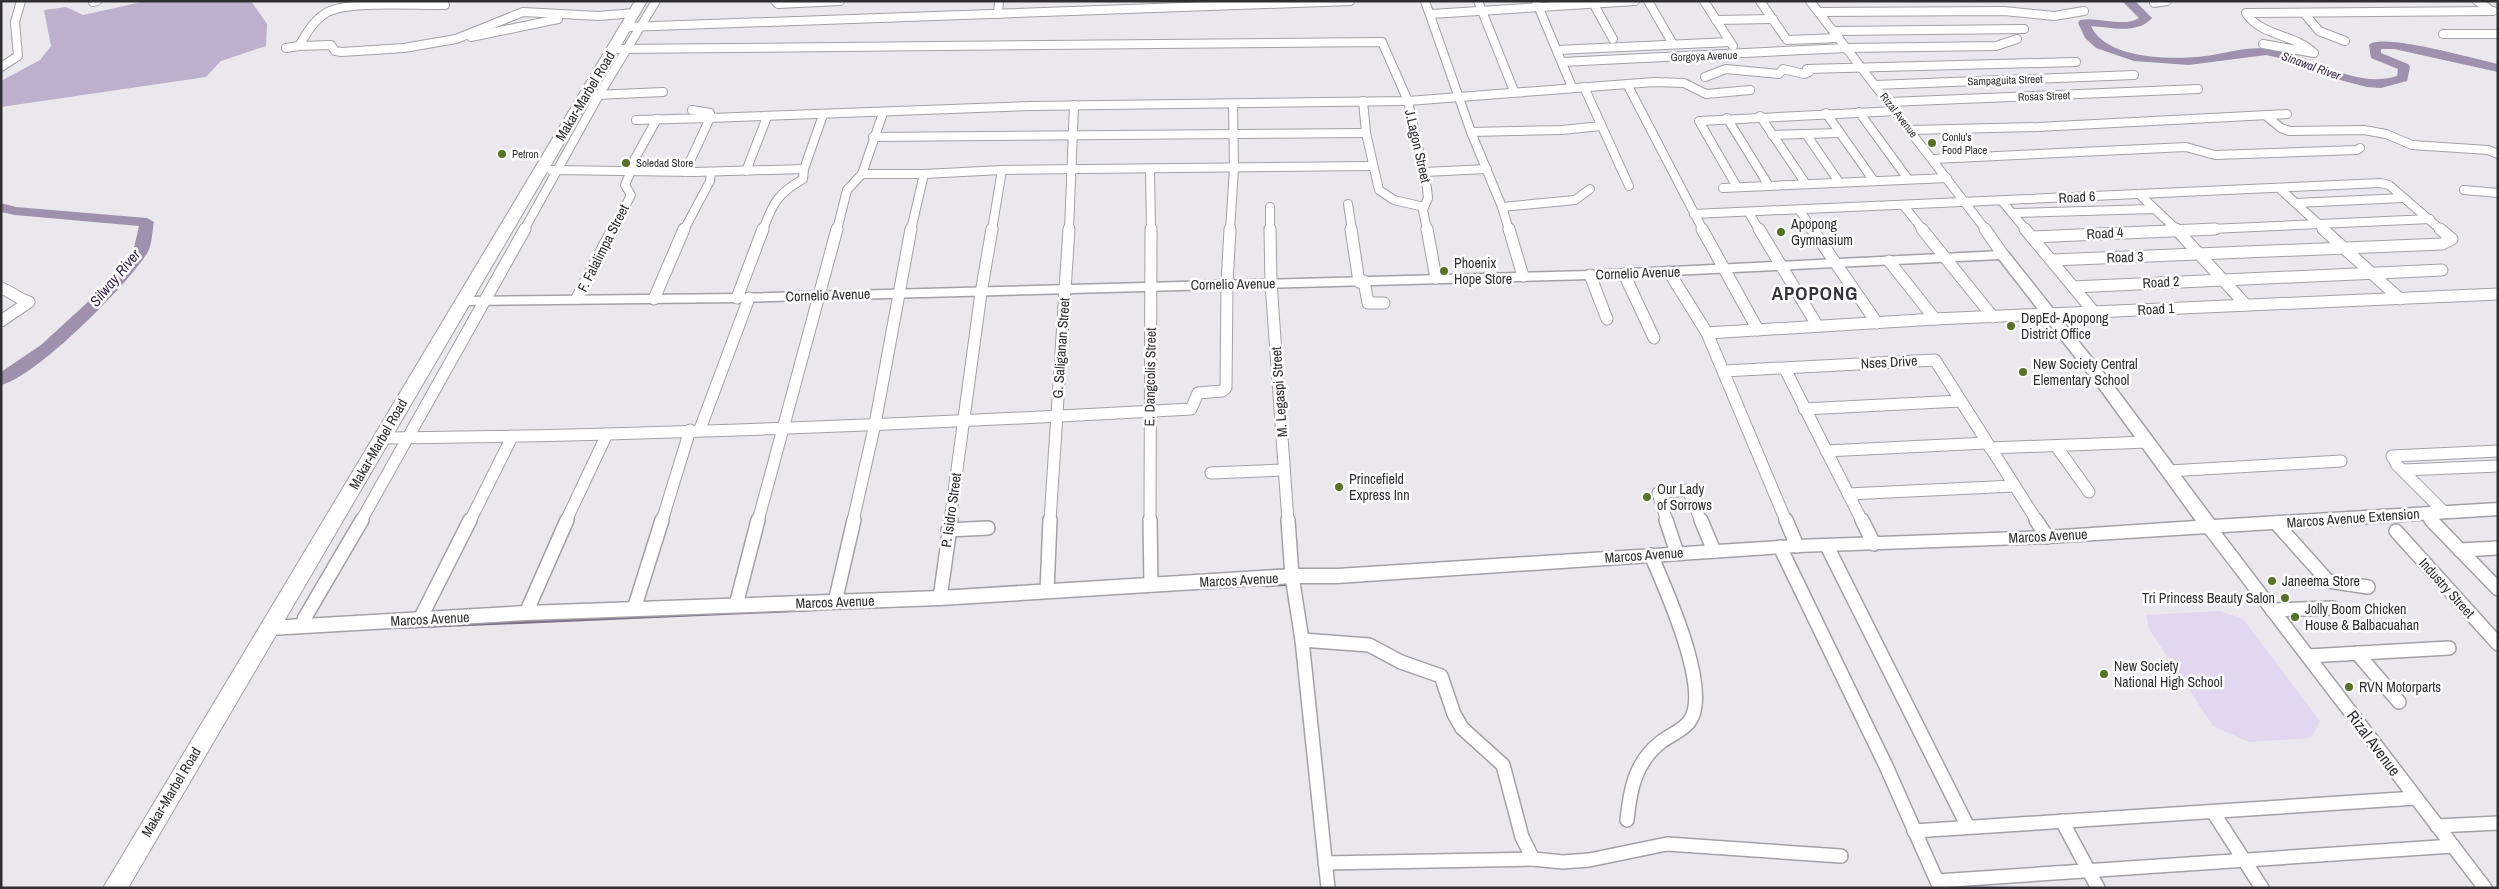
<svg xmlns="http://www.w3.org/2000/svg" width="2499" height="889" viewBox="0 0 2499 889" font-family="'Archivo Narrow',sans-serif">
<rect width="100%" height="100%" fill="#ebe8ed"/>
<!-- green -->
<polygon fill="#e3d6f0" points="2220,611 2243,619 2320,721 2311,738 2249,742 2213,726 2149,629 2146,615"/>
<!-- forest -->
<polygon fill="#beb0cc" points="146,1 251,1 267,24 266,46 221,61 206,77 1,107 1,81 40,60 51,46 44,10 66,7 83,15"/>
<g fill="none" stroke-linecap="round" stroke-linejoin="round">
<!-- stream -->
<g stroke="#7d7388" stroke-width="4">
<polyline points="1262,585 1286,584"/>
<polyline points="401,627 819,609"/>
</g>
<!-- river -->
<g fill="#9f91ad" fill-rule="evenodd">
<path d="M 2122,1 L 2135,1 L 2152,18 C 2137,35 2110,27 2091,26 C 2106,60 2174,60 2206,56 C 2227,53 2248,46 2270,49 C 2314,54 2351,90 2397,76 L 2398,69 L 2371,58 L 2369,45 C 2381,32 2478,60 2498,64 L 2498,72 L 2394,49 L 2381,49 L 2381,53 L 2408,64 L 2410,67 L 2407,81 L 2381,88 L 2367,87 L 2336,79 L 2284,59 L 2266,55 L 2189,65 L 2134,61 L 2096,48 L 2085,38 L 2078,23 L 2080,20 C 2098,16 2123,28 2139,18 Z"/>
<path d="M 1,203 L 16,207 L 147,218 L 154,222 C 152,232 152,247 146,255 C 124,288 37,376 1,385 L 1,372 L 41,345 L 90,300 L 133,252 L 139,226 L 15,215 L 1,212 Z"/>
</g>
<!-- street-far2 casing -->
<g stroke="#a3a1a5" stroke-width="10">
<g id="street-far2">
<polyline points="775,1 778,4 840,1"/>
<polyline points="1425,1 1471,132 1502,207 1509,230"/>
<polyline points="1478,1 1514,91"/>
<polyline points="1536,1 1572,87"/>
<polyline points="1592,1 1613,39"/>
<polyline points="1648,1 1673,44"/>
<polyline points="1704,1 1733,46"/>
<polyline points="1760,1 1787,40 1839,38"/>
<polyline points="1810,1 1986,230"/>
<polyline points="2477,1 2488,8"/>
<polyline points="93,2 97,1"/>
<polyline points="2154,3 2167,1"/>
<path d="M 445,5 C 416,6 348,0 326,13 C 313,21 306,34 299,46 L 331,45 L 335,51 L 342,52 L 404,48 L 456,39 L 523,12 L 599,16 L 634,13"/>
<polyline points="1819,12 2004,11 2054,16 2084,11"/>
<polyline points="2304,13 2319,31 2345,41"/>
<polyline points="998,14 999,1"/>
<polyline points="1431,14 1635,1"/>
<polyline points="1716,20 1773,19"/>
<polyline points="627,27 1350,1"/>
<polyline points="1834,31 2024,29"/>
<polyline points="2443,34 2498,34"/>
<polyline points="471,37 558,19"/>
<path d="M 2263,44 L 2314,53 C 2295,34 2260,36 2246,13 L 2493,11"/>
<polyline points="286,48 299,46"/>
<polyline points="613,49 1382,42 1408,101 1427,188 1428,198 1423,210 1427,230"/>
<polyline points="1557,50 1730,42"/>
<polyline points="1562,62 1846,48 1996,46 2017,39"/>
<polyline points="1,67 18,56 15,22 21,1"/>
<polyline points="1705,77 1726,69 1779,74 1783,69 1804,74 1809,72 1807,69 2076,62"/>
<polyline points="1627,84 1703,230"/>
<polyline points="1875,85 2134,75"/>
<polyline points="1584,87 1629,186"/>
<polyline points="595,95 663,92"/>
<polyline points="1363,101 1366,133 1379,190 1394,200 1424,207"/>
<polyline points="1890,102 2198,89"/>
<polyline points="692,110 710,113 710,118 1031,106 1408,101 1654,82 1684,83 1706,94 1750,90"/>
<polyline points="1859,112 1908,179"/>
<polyline points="1826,113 1874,181"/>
<polyline points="2265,115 2281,128 2289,131 2364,130 2386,134 2412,145 2488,150 2498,154"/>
<polyline points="1760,116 1806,184"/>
<polyline points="1727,118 1769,186"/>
<polyline points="636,120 710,118 685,172"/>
<polyline points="1911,130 2038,127 2287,114"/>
<polyline points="1471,132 1562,130 1601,126"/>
<polyline points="1806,134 1839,182"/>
<polyline points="1772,135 1839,133"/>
<polyline points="873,137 1366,133"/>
<polyline points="1933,159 2186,147 2215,155 2357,150 2360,148"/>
<polyline points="1150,169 1151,230"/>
<polyline points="551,170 695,172 804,169"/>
<polyline points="628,171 657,119"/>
<polyline points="746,171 767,117"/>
<polyline points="1424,172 1487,169"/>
<polyline points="862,174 924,174 1002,170 1373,166"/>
<polyline points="1737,187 1699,121 1896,111"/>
<polyline points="1723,188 1947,178"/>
<polyline points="2279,188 2325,230"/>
<polyline points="2464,190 2498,193"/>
<polyline points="2139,194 2177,230"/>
<polyline points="2002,201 2026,230"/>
<polyline points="2296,203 2403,198"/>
<polyline points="1348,204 1352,230"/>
<polyline points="1904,206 1923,230"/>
<polyline points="1270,207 1270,230"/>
<polyline points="1502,207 1575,200 1590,189"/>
<polyline points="1800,211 1813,230"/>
<polyline points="1749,213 1759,230"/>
<polyline points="2012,213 2154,209"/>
<polyline points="1694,214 2381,183 2389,185 2441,230"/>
<polyline points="524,230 599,95 656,1"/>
<polyline points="613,230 631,195 625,185 631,171"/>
<polyline points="684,230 710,181 711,172"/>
<path d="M 763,230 C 773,203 777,194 803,179 L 804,169 L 823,115"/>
<polyline points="837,230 847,190 862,174 883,113"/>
<polyline points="911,230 924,174"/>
<polyline points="992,230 1002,170"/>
<polyline points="1069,230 1074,105"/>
<polyline points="1230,230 1234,168 1233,105"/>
<polyline points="2188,230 2430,219"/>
</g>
</g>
<!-- street-far1 casing -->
<g stroke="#a3a1a5" stroke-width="13">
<g id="street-far1">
<polyline points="1270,229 1271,283 1288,521"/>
<polyline points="1351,229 1359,282"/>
<polyline points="1427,229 1436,278"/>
<polyline points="1509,229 1523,276"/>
<polyline points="1702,229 1758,330"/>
<polyline points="1759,229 1817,325"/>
<polyline points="1812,229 1877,323"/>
<polyline points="1922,229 1993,317"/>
<polyline points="1985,229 2003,255"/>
<polyline points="2025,229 2094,312"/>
<polyline points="2176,229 2246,305"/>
<polyline points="2323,229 2400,299"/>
<polyline points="2032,237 2215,229"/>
<polyline points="2052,260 2442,244 2452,239 2440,229"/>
<polyline points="1889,261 1935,319"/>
<polyline points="1669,272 1707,333 1786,521"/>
<polyline points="1624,274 1654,338"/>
<polyline points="1590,275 1607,319"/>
<polyline points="1364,281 1368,303 1384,303"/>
<polyline points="2073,287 2442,270"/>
<path d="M 1,288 C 12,292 18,299 29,302 L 1,321"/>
<polyline points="577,298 613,229"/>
<polyline points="737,298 763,229"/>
<polyline points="654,299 684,229"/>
<polyline points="1707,333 1935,319 2498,294"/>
<polyline points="1785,369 1862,521"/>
<polyline points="1724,371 1935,360 2037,521"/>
<polyline points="1804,409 1960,401"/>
<polyline points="700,429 749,298"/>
<path d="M 382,438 C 652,436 922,424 1191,409 L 1198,393 L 1222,391 L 1226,388 L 1227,284 L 1230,229"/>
<polyline points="2056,446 2089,492"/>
<polyline points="1990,448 2147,442"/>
<polyline points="1826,451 1986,443"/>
<polyline points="2404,470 2498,466"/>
<polyline points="2169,471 2341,461"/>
<polyline points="1211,473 1284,470"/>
<polyline points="1848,494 2014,486"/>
<polyline points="2444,512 2397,465 2392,456 2498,451"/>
<polyline points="2425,513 2432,521"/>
<polyline points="361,521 525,229"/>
<polyline points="470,521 512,437"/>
<polyline points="566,521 607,434"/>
<polyline points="662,521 690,430"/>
<polyline points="758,521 837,229"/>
<polyline points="853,521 875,424 911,229"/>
<polyline points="950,521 981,293 992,229"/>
<polyline points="1050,521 1069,229"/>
<polyline points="1150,521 1151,229"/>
<polyline points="1667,521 1658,493 1688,490 1701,521"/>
</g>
</g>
<!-- street casing -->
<g stroke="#a3a1a5" stroke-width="16">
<g id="street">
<polyline points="1150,520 1151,585"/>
<polyline points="1288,520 1292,576 1302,640 1328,888"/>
<polyline points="1666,520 1677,553"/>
<polyline points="1701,520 1714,551"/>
<polyline points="1786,520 1797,546"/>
<polyline points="1862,520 1874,544"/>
<polyline points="2036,520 2047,537"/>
<polyline points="2431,520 2498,589"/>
<polyline points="2276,523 2328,581 2368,587"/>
<polyline points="2209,527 2485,888"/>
<polyline points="948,530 988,528"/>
<polyline points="2396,531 2498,644"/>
<polyline points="1827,546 1968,827"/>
<polyline points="1780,547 1886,766 1940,888"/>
<polyline points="2460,550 2498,548"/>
<polyline points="1047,591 1050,520"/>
<polyline points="940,598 951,520"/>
<polyline points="835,602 854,520"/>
<polyline points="736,605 758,520"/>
<polyline points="634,609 662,520"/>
<polyline points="2272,610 2333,608"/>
<polyline points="526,613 567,520"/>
<polyline points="304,619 362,520"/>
<polyline points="420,619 470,520"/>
<polyline points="1302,640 1369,645 1401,662 1441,676 1454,714 1462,728 1503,765 1522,837 1533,859 1563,862 1589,860 1667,844 1841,856"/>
<polyline points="2357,653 2399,702"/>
<polyline points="2308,656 2449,648"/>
<polyline points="2213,812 2262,888"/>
<path d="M 1627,820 C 1630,790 1635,762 1661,742 C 1670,735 1682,731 1689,722 C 1713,692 1665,588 1651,555"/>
<polyline points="2062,821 2098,888"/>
<polyline points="2437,826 2498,823"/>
<polyline points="1914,831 2416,798"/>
<polyline points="1325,863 1533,859"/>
<polyline points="1937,881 2453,846"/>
</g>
</g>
<!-- secondary casing -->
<g stroke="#a3a1a5" stroke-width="3">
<polygon id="secondary" points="2003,251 2008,252 2114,386 2214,520 2498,503 2498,515 2047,543 1797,552 1337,583 1292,583 940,605 526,620 270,635 263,633 261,628 263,623 270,621 526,606 940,591 1292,569 1337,569 1797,540 2047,531 2196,521 2103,393 1999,259 1590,279 737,302 464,305 457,301 464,297 737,294 1590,271"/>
</g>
<!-- primary casing -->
<g stroke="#a3a1a5" stroke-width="2">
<polygon id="primary" points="635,1 647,1 128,888 103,888"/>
</g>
<!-- street-far2 -->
<use href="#street-far2" stroke="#fff" stroke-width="8"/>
<!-- street-far1 -->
<use href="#street-far1" stroke="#fff" stroke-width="11"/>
<!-- street -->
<use href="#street" stroke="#fff" stroke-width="13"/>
<!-- secondary -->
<use href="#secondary" fill="#fff" fill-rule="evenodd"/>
<!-- primary -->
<use href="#primary" fill="#fff" fill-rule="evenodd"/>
</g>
<!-- markers -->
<g fill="#567227" stroke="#fff" stroke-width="2">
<circle cx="1932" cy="143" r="5"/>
<circle cx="502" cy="154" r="5"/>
<circle cx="626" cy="163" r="5"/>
<circle cx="1781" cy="232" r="5"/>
<circle cx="1444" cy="271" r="5"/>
<circle cx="2011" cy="326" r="5"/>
<circle cx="2023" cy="372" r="5"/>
<circle cx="1339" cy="487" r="5"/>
<circle cx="1647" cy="497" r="5"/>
<circle cx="2272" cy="581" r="5"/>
<circle cx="2285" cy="598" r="5"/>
<circle cx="2295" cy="617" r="5"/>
<circle cx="2104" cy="674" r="5"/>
<circle cx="2349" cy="687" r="5"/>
</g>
<g text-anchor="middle" stroke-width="5" stroke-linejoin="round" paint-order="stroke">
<!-- far-street labels -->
<g font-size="11" fill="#2f2e30" stroke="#fff">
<text transform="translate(1704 56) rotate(-2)" y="4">Gorgoya Avenue</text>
<text transform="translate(2005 80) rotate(-2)" y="4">Sampaguita Street</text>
<text transform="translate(2044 96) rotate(-2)" y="4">Rosas Street</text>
<text transform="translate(1899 115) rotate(52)" y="4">Rizal Avenue</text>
</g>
<!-- far-poi labels -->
<g font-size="11" fill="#2f2e30" stroke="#fff" text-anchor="start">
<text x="1942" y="141">Conlu's<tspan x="1942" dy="13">Food Place</tspan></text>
<text x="512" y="158">Petron</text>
<text x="636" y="167">Soledad Store</text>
</g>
<!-- far-water labels -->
<g font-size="12" font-style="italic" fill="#341f46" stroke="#fff">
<text transform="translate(2311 66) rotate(20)" y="4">Sinawal River</text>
</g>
<!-- street labels -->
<g font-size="14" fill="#2f2e30" stroke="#fff">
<text transform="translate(585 96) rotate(-59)" y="5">Makar-Marbel Road</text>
<text transform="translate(1418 146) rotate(77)" y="5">J.Lagon Street</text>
<text transform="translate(2077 197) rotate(-3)" y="5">Road 6</text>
<text transform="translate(2105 233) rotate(-3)" y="5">Road 4</text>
<text transform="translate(603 248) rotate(-63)" y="5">F. Falalimpa Street</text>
<text transform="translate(2125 257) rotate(-2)" y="5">Road 3</text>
<text transform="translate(1638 273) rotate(-2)" y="5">Cornelio Avenue</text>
<text transform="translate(2161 282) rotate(-3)" y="5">Road 2</text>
<text transform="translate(1233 284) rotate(-1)" y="5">Cornelio Avenue</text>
<text transform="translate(828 295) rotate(-2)" y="5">Cornelio Avenue</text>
<text transform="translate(2156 309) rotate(-3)" y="5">Road 1</text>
<text transform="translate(1061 348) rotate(-86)" y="5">G. Saliganan Street</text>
<text transform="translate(1889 362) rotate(-3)" y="5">Nses Drive</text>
<text transform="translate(1150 377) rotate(-89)" y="5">E. Dangcolis Street</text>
<text transform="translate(1279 392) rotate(-94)" y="5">M. Legaspi Street</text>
<text transform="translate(378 444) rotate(-60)" y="5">Makar-Marbel Road</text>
<text transform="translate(951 510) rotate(-82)" y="5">P. Isidro Street</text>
<text transform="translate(2353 518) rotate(-4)" y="5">Marcos Avenue Extension</text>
<text transform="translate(2048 536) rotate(-3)" y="5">Marcos Avenue</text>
<text transform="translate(1644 555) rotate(-4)" y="5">Marcos Avenue</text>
<text transform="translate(1239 580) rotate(-3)" y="5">Marcos Avenue</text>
<text transform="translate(2447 588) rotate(48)" y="5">Industry Street</text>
<text transform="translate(835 602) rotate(-2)" y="5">Marcos Avenue</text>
<text transform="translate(430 619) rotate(-3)" y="5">Marcos Avenue</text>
<text transform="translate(171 792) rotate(-59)" y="5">Makar-Marbel Road</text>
</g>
<!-- poi labels -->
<g font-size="14" fill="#2f2e30" stroke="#fff" text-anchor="start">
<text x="1791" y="229">Apopong<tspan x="1791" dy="16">Gymnasium</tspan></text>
<text x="1454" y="268">Phoenix<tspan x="1454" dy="16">Hope Store</tspan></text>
<text x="2021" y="323">DepEd- Apopong<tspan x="2021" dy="16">District Office</tspan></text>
<text x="2033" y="369">New Society Central<tspan x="2033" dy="16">Elementary School</tspan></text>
<text x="1349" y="484">Princefield<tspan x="1349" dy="16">Express Inn</tspan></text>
<text x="1657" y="494">Our Lady<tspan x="1657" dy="16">of Sorrows</tspan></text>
<text x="2282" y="586">Janeema Store</text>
<text x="2275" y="603" text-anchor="end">Tri Princess Beauty Salon</text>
<text x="2305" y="614">Jolly Boom Chicken<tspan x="2305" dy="16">House &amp; Balbacuahan</tspan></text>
<text x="2114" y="671">New Society<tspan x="2114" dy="16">National High School</tspan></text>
<text x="2359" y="692">RVN Motorparts</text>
</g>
<!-- water labels -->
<g font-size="15" font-style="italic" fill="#341f46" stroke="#fff">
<text transform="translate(115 278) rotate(-50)" y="5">Silway River</text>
</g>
<!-- near-street labels -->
<g font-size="16" fill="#2f2e30" stroke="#fff">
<text transform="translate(2374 743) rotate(53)" y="6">Rizal Avenue</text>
</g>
<!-- district labels -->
<g font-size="19" font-weight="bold" letter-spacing="1" fill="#363438" stroke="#fff">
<text x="1815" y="300">APOPONG</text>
</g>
</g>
<!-- border -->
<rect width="2499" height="889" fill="none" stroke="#2f2e30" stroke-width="5"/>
</svg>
